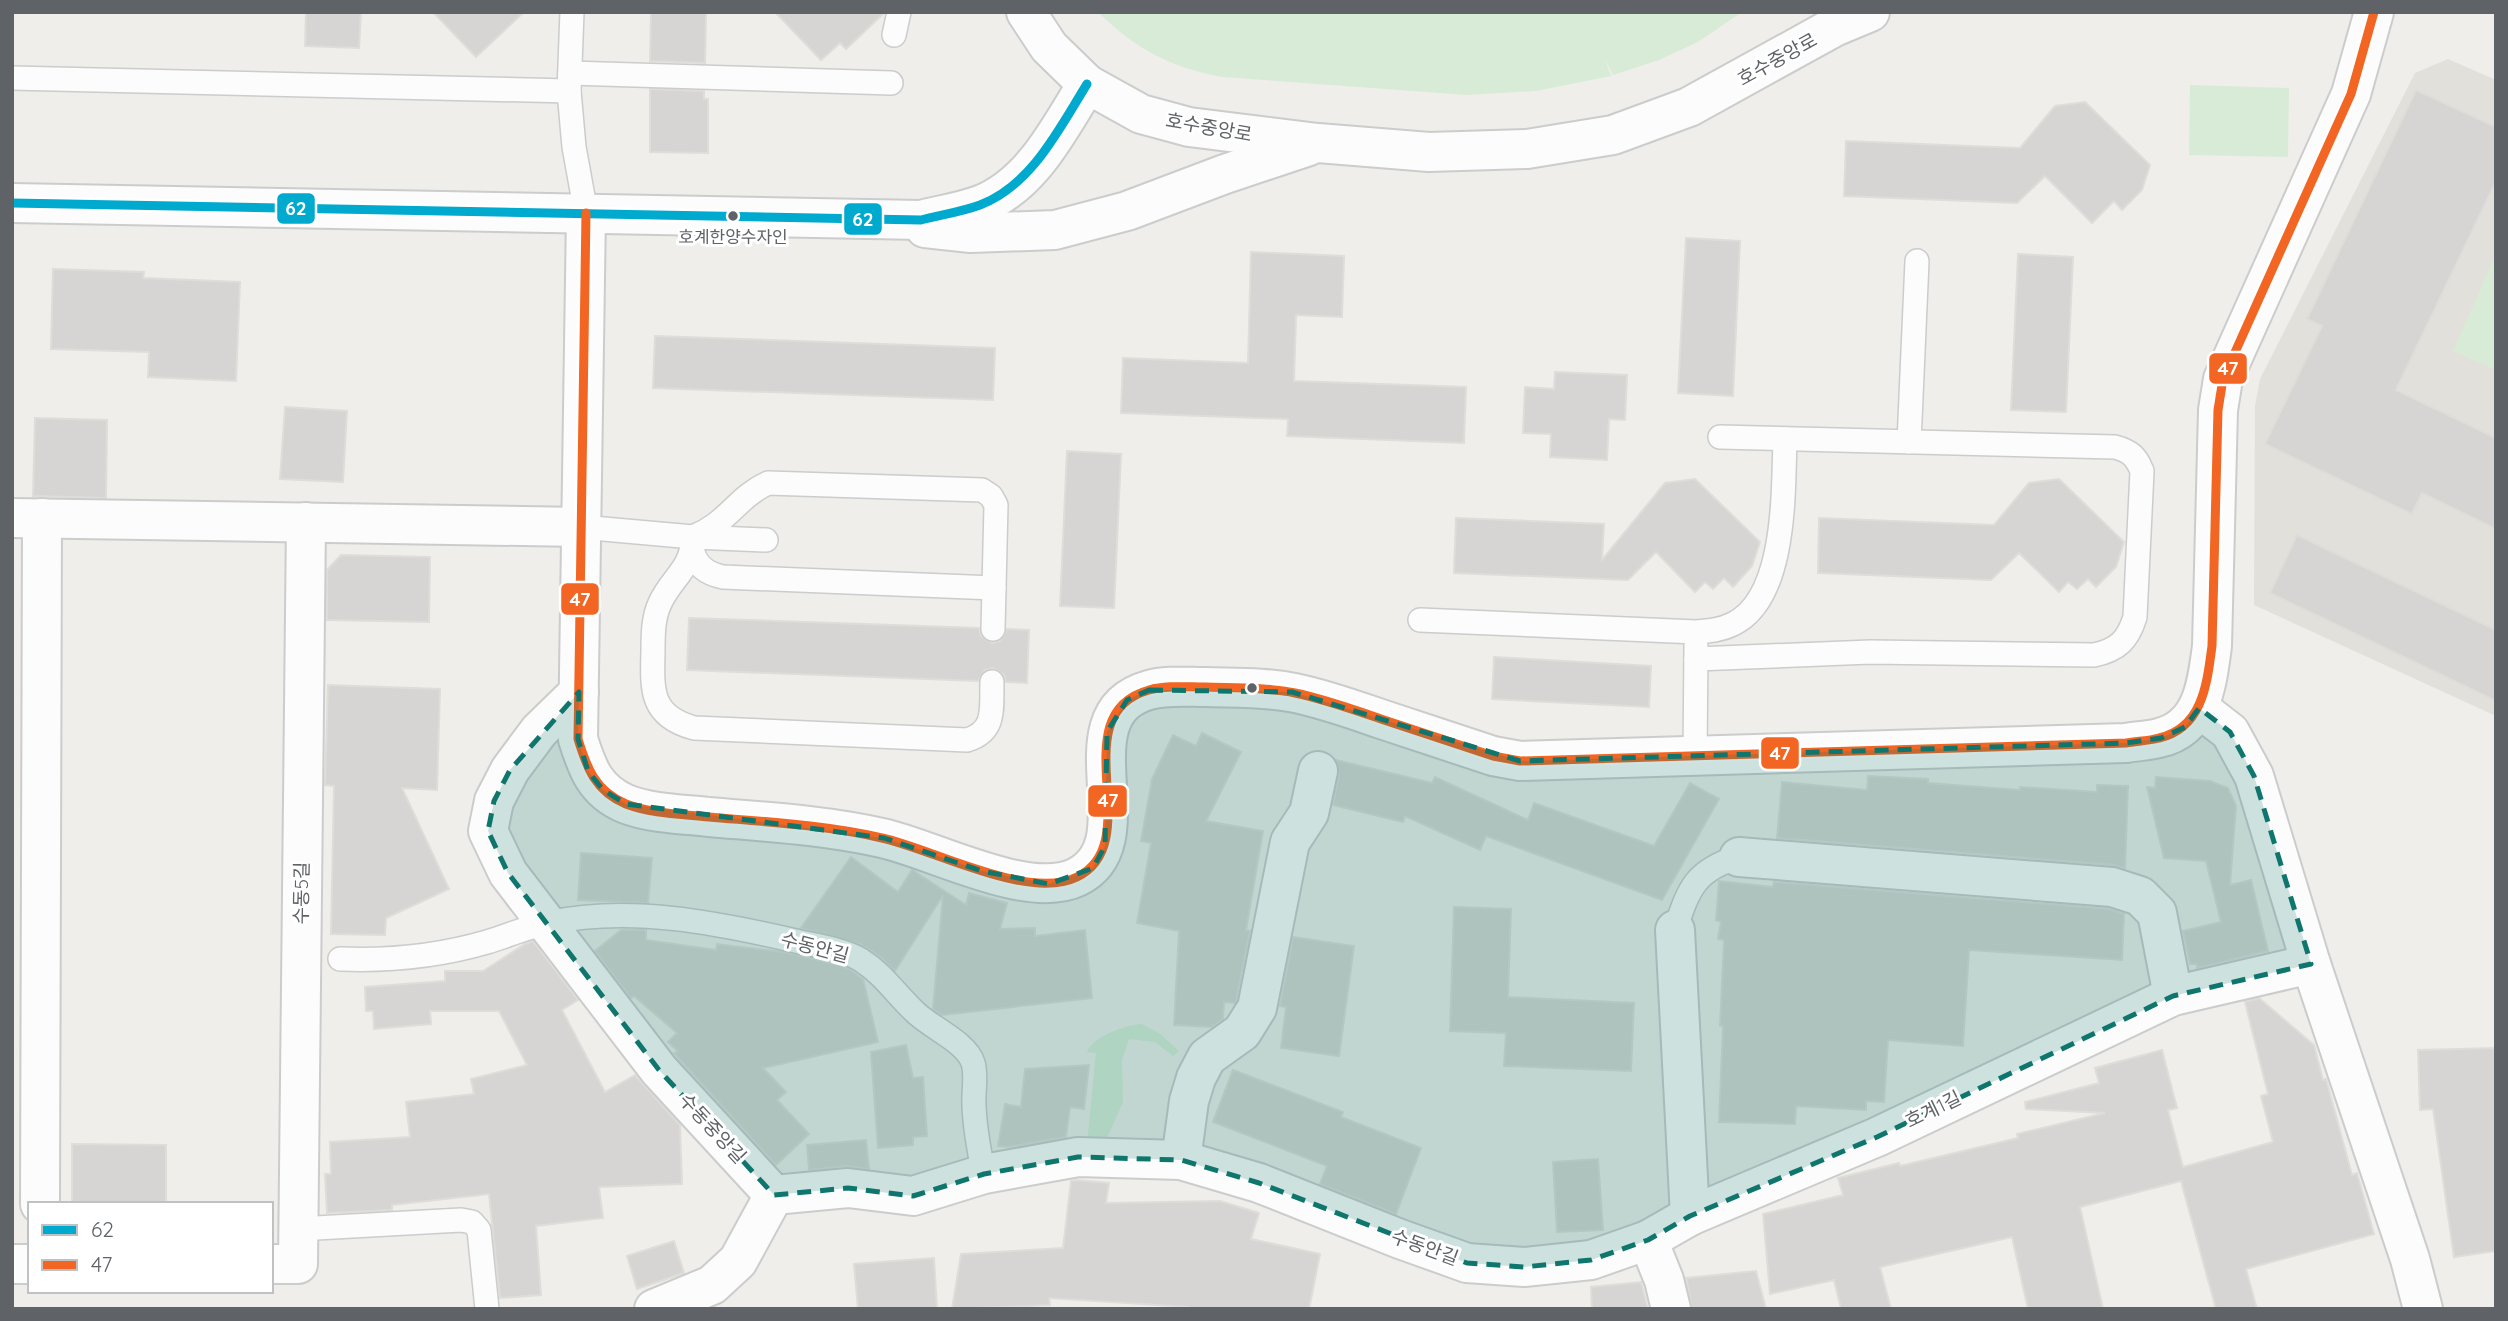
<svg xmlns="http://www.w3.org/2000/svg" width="2508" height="1321" viewBox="0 0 2508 1321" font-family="Quicksand,'Noto Sans KR',sans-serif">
<rect width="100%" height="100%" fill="#efeeea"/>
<!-- education -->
<polygon fill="#e2e0da" points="2448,59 2496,80 2496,716 2254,605 2255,406 2260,379 2415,73"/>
<!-- green -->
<g fill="#d8ebd6">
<path d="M 1098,12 L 1625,12 L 1628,18 L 1626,12 L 1742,12 L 1698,42 L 1659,60 L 1613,75 L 1605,59 L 1611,76 L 1536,91 L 1467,95 L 1223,77 C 1172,68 1135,49 1098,12 Z"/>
<polygon points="2190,85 2289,88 2288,157 2189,155"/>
<polygon points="2496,254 2496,370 2453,351"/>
<path d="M 1142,1024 L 1159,1033 L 1179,1051 L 1173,1056 L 1155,1042 L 1129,1039 L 1122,1060 L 1123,1102 L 1106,1140 L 1087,1144 L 1096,1053 L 1087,1052 C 1093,1036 1126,1025 1142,1024 Z"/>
</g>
<!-- building -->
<g fill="#d6d5d3" stroke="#deddd9" stroke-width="2">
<polygon points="306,12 361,12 359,48 305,46"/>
<polygon points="433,12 524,12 476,57"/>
<polygon points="651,12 706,12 705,63 650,61"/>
<polygon points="775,12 885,12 846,49 840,43 821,60"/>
<polygon points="650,89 704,91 704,99 708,99 708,153 650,152"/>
<polygon points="2416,90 2496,127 2496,181 2396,390 2496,438 2496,529 2422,493 2412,514 2265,444 2322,326 2307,319"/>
<polygon points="2085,102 2150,165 2142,190 2122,210 2114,201 2092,223 2045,176 2017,203 1844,196 1846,141 2020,148 2055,106"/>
<polygon points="1686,238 1740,241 1733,396 1678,393"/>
<polygon points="1251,252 1344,256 1342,317 1296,315 1294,381 1466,387 1464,443 1287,436 1288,419 1121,413 1123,358 1248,363"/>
<polygon points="2018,254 2073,257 2066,412 2011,410"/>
<polygon points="53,269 144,272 143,278 240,282 236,381 148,377 149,352 51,349"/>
<polygon points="655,336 995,348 993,400 653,388"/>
<polygon points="1555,372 1627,375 1625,420 1609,419 1607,460 1550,457 1551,434 1523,433 1525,387 1554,389"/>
<polygon points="285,407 347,411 343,482 280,479"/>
<polygon points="35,418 107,420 106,498 33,496"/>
<polygon points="1067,451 1121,454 1114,608 1060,606"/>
<polygon points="1695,479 1760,542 1752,566 1733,587 1724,578 1713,589 1705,582 1695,592 1656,552 1628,580 1454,573 1456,518 1604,524 1602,560 1665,483"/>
<polygon points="2059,479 2124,542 2116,567 2096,587 2088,579 2077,589 2068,582 2059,592 2019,553 1991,580 1818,573 1819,518 1994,525 2029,483"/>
<polygon points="2297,535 2496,630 2496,701 2270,593"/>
<polygon points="341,555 430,557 429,622 327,620 327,570"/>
<polygon points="689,618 979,628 981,636 992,643 1000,641 1007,629 1029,630 1027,683 1006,682 1004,675 993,668 985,670 978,681 687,670"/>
<polygon points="1494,657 1651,666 1649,707 1492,699"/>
<polygon points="328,685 440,689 437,790 402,788 449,889 386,918 385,935 331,934 334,786 325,785"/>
<polygon points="1202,733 1241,752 1206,821 1263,831 1246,930 1250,931 1236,1000 1235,1003 1224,1002 1223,1019 1211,1027 1174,1025 1179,931 1137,923 1151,843 1141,841 1152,779 1173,735 1196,746"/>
<polygon points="1336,760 1432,783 1435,777 1528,820 1534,803 1654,846 1690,783 1719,799 1662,900 1486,836 1480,850 1405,816 1403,822 1333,805 1339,775"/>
<polygon points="1868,776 1928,779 1928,783 2020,790 2020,787 2097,792 2097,785 2128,786 2125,868 2114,865 1777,838 1782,782 1867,790"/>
<polygon points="2156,777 2210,781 2228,788 2236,806 2230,885 2251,880 2268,951 2197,968 2197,964 2190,964 2183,931 2221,922 2206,861 2164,858 2147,787 2155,788"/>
<polygon points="581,853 652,858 648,903 578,900"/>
<polygon points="851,857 898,892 912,870 966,905 969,893 1007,903 1000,929 1035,928 1035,936 1085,930 1092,998 942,1015 933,1009 943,895 895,971 878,955 860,944 801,928"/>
<polygon points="1719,881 1773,887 1774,882 2108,909 2124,914 2122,960 1969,950 1963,1046 1888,1040 1884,1102 1866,1101 1866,1110 1796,1106 1795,1124 1719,1122 1723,1026 1720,1026 1724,940 1718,939 1721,922 1716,920"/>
<polygon points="1454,907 1511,909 1508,997 1634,1003 1631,1071 1504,1066 1506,1033 1450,1031"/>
<polygon points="621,930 646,930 646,940 716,950 717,944 783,952 836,964 849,969 863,979 878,1042 763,1068 786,1092 777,1100 809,1134 776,1165 674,1053 678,1051 668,1042 677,1033 634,996 631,998 595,951"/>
<polygon points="1293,937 1354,946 1339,1056 1281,1048 1286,1007 1280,1006"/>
<polygon points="533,941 578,1000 562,1010 605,1092 635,1075 680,1125 682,1184 599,1187 603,1218 536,1226 541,1295 500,1298 489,1194 392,1205 392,1210 327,1213 325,1174 331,1174 330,1142 410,1137 406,1102 474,1094 471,1079 527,1065 499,1011 430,1011 431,1024 374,1029 373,1011 366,1011 365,987 445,981 445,971 483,971 525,944"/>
<polygon points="2259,998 2314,1045 2323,1080 2326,1079 2352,1175 2357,1173 2374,1234 2246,1269 2257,1309 2216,1309 2181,1181 2080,1207 2103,1309 2028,1309 2012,1237 1880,1267 1891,1309 1841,1309 1834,1280 1770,1294 1763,1214 1843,1195 1838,1178 1899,1163 1900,1166 2018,1138 2017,1134 2105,1113 2026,1109 2025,1102 2099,1083 2095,1068 2162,1050 2177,1108 2168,1110 2183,1167 2273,1142 2261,1096 2268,1094 2245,1002"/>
<polygon points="906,1045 913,1078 923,1077 927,1136 913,1137 913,1145 878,1148 871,1052"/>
<polygon points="2496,1048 2496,1251 2454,1257 2433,1109 2420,1110 2418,1050"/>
<polygon points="1089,1065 1084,1109 1070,1107 1066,1137 1008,1147 998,1146 1005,1104 1021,1107 1025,1069"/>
<polygon points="1233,1070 1343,1112 1341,1117 1421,1148 1396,1214 1320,1184 1327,1166 1213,1122"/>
<polygon points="866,1140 869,1169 846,1166 809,1170 807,1145"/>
<polygon points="72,1144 166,1145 166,1204 72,1204"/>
<polygon points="1598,1159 1603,1230 1557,1232 1553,1162"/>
<polygon points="1076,1180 1109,1183 1106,1203 1220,1201 1259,1213 1251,1239 1320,1254 1309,1309 1189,1309 1189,1307 1049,1298 1050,1305 952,1309 961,1254 1063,1248 1071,1181"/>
<polygon points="674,1241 684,1273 637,1289 627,1256"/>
<polygon points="934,1258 937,1309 858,1309 854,1264"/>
<polygon points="1756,1271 1766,1309 1692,1309 1686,1278"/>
<polygon points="1641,1282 1648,1309 1592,1309 1591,1287"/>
</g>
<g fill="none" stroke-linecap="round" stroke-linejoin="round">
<!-- service casing -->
<g stroke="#cbcccc" stroke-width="26">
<g id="service">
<polyline points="572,12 569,91 574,147 586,213"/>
<polyline points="894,35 899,12"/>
<polyline points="570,73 891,83"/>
<polyline points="12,78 569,91"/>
<polyline points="1909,442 1917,261"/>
<polyline points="581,527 693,537 766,540"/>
<path d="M 693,537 C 692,569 672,577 660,603 C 653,618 653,635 653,651 C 652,690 650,716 694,728 L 967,740 C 997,731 991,707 992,682"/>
<path d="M 693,537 C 727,524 737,497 768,483 L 982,490 L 991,496 L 996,505 L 993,629"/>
<path d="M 693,552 C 697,567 708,574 723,577 L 994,588"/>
<path d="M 1420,620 L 1696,632 C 1709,631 1721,630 1733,624 C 1787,598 1783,490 1785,439"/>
<path d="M 1696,659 L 1870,652 L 2094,655 C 2118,650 2128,640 2135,617 L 2142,471 C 2136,456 2130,451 2115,447 L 1720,437"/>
<polyline points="1695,756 1696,646"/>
<path d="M 1675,930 C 1689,888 1695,870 1739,857"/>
<path d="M 340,959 C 390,961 439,956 487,942 C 507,936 527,927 548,923 C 630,905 719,923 800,942 C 819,946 845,950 861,960 C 883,974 896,994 914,1011 C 929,1027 967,1042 973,1063 C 977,1075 973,1093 974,1106 C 975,1129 979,1151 984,1174"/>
<polyline points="298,1229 461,1220 472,1222 479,1230 487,1309"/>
</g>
</g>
<!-- minor casing -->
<g stroke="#cbcccc" stroke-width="42">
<g id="minor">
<path d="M 586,213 L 578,739 C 587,768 595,791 626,804 C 652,814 682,814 709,817 C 767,822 825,825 882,838 C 933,849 1028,901 1077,877 C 1149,842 1060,715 1149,690 C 1166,685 1187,687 1205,687 C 1234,688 1266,687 1295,693 C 1324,699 1352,709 1381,719 C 1418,731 1456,744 1493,756 L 1520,761 L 2126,743 C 2137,741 2148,741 2159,738 C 2203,728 2207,683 2212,646 L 2218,410 L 2223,379 L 2351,94 L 2374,12"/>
<polyline points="12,518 581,527"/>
<polyline points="579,692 539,731 510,770 494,801 488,831 508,873 659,1070 774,1195 738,1261 712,1285 654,1309"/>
<polyline points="2199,708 2230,732 2254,776 2311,964 2410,1259 2423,1309"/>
<polyline points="1739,857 2112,887 2140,896 2157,913 2173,996"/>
<polyline points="1675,930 1690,1216"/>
<polyline points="1181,1160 1189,1101 1196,1078 1207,1057 1242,1032 1257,1008 1290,842 1309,813 1318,771"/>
<polyline points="774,1195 848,1188 913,1196 984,1174 1078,1157 1181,1160 1259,1183 1400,1239 1467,1263 1524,1267 1591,1260 1648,1240 1664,1280 1671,1309"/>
<polyline points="40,1204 42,518"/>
<polyline points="1648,1240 1690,1216 1877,1137 2173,996 2311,964"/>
<polyline points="12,1264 30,1264"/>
<polyline points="271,1264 298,1264 306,522"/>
</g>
</g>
<!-- tertiary casing -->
<g stroke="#cbcccc" stroke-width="42">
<g id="tertiary">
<polyline points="1026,12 1049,47 1087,84 1141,114 1189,127 1318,143 1429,152 1527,149 1613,135 1689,107 1834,27 1870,12"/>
<path d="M 12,203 L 921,220 C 940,215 961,212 980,205 C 1032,185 1059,129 1087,84"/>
<polyline points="925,228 971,233 1055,230 1127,211 1225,174 1309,146"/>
</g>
</g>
<!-- service -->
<use href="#service" stroke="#fdfcfc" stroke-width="23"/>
<!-- minor -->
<use href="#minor" stroke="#fdfcfc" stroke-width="38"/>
<!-- tertiary -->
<use href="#tertiary" stroke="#fdfcfc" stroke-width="38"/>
<!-- bus-1 casing -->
<g stroke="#fff" stroke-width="14">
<path id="bus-1" d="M 12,203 L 921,220 C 940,215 961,212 980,205 C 1032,185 1059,129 1087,84"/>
</g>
<!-- bus-2 casing -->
<g stroke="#fff" stroke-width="14">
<path id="bus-2" d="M 586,213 L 578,739 C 587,768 595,791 626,804 C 652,814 682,814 709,817 C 767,822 825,825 882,838 C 933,849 1028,901 1077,877 C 1149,842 1060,715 1149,690 C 1166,685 1187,687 1205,687 C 1234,688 1266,687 1295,693 C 1324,699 1352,709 1381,719 C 1418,731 1456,744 1493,756 L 1520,761 L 2126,743 C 2137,741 2148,741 2159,738 C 2203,728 2207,683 2212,646 L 2218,410 L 2223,379 L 2351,94 L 2374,12"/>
</g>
<!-- bus-1 -->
<use href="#bus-1" stroke="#00a9ce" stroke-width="9"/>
<!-- bus-2 -->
<use href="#bus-2" stroke="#f26522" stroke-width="9"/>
</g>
<!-- marked area -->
<path fill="#0f766e" fill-opacity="0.2" stroke="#0f766e" stroke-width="5" stroke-dasharray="14 9" stroke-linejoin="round" d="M 1149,690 L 1292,692 L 1520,761 L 2126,743 L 2161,738 L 2185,727 L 2199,708 L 2230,732 L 2254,776 L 2311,964 L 2173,996 L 1877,1137 L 1690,1216 L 1648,1240 L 1591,1260 L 1524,1267 L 1467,1263 L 1259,1183 L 1181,1160 L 1078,1157 L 984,1174 L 913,1196 L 848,1188 L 774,1195 L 659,1070 L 508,873 L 488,831 L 494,801 L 510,770 L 579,692 L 578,739 L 588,771 L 603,790 L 626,804 L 884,838 L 982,871 L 1049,884 L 1093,868 L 1105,846 L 1107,732 L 1127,700 Z"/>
<!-- markers -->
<g fill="#5f6368" stroke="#fff" stroke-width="2.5">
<circle cx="733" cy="216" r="6"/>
<circle cx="1252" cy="688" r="6"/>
</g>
<g text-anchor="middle" stroke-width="6" stroke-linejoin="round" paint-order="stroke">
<!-- bus labels -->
<g font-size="17" fill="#5f6368" stroke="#fff">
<text x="733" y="243">호계한양수자인</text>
</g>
<!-- street labels -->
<g font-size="19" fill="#5f6368" stroke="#fff">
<text transform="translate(1777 59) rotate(-29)" y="7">호수중앙로</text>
<text transform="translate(1209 127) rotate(10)" y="7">호수중앙로</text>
<text transform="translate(301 893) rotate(-89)" y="7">수동5길</text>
<text transform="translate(815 947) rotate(15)" y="7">수동안길</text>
<text transform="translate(1933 1109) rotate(-26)" y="7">호계1길</text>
<text transform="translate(713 1128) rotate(47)" y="7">수동중앙길</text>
<text transform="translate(1425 1247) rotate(20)" y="7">수동안길</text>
</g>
</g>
<g stroke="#fff" stroke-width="2.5">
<rect x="276" y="192" width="40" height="33" rx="7" fill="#00a9ce"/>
<rect x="843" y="202" width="40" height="34" rx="7" fill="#00a9ce"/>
<rect x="2208" y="352" width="40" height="33" rx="7" fill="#f26522"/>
<rect x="560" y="582" width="40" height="34" rx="7" fill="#f26522"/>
<rect x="1760" y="736" width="40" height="34" rx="7" fill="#f26522"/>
<rect x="1087" y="784" width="41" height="34" rx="7" fill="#f26522"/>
</g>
<g font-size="19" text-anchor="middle" font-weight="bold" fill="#fff">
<text x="296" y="215">62</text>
<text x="863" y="226">62</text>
<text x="2228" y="375">47</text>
<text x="580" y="606">47</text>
<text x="1780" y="760">47</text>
<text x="1108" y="807">47</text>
</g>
<!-- border -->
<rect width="2508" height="1321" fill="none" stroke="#5f6368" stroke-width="28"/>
<!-- legend -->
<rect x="28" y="1202" width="245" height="91" fill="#ffffff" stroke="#bfc1c3" stroke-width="2"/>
<rect x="42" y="1225" width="35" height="10" fill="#00a9ce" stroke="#bfc1c3" stroke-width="2"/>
<text x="91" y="1237" font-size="21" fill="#5f6368">62</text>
<rect x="42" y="1260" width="35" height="10" fill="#f26522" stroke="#bfc1c3" stroke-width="2"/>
<text x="91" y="1272" font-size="21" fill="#5f6368">47</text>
</svg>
